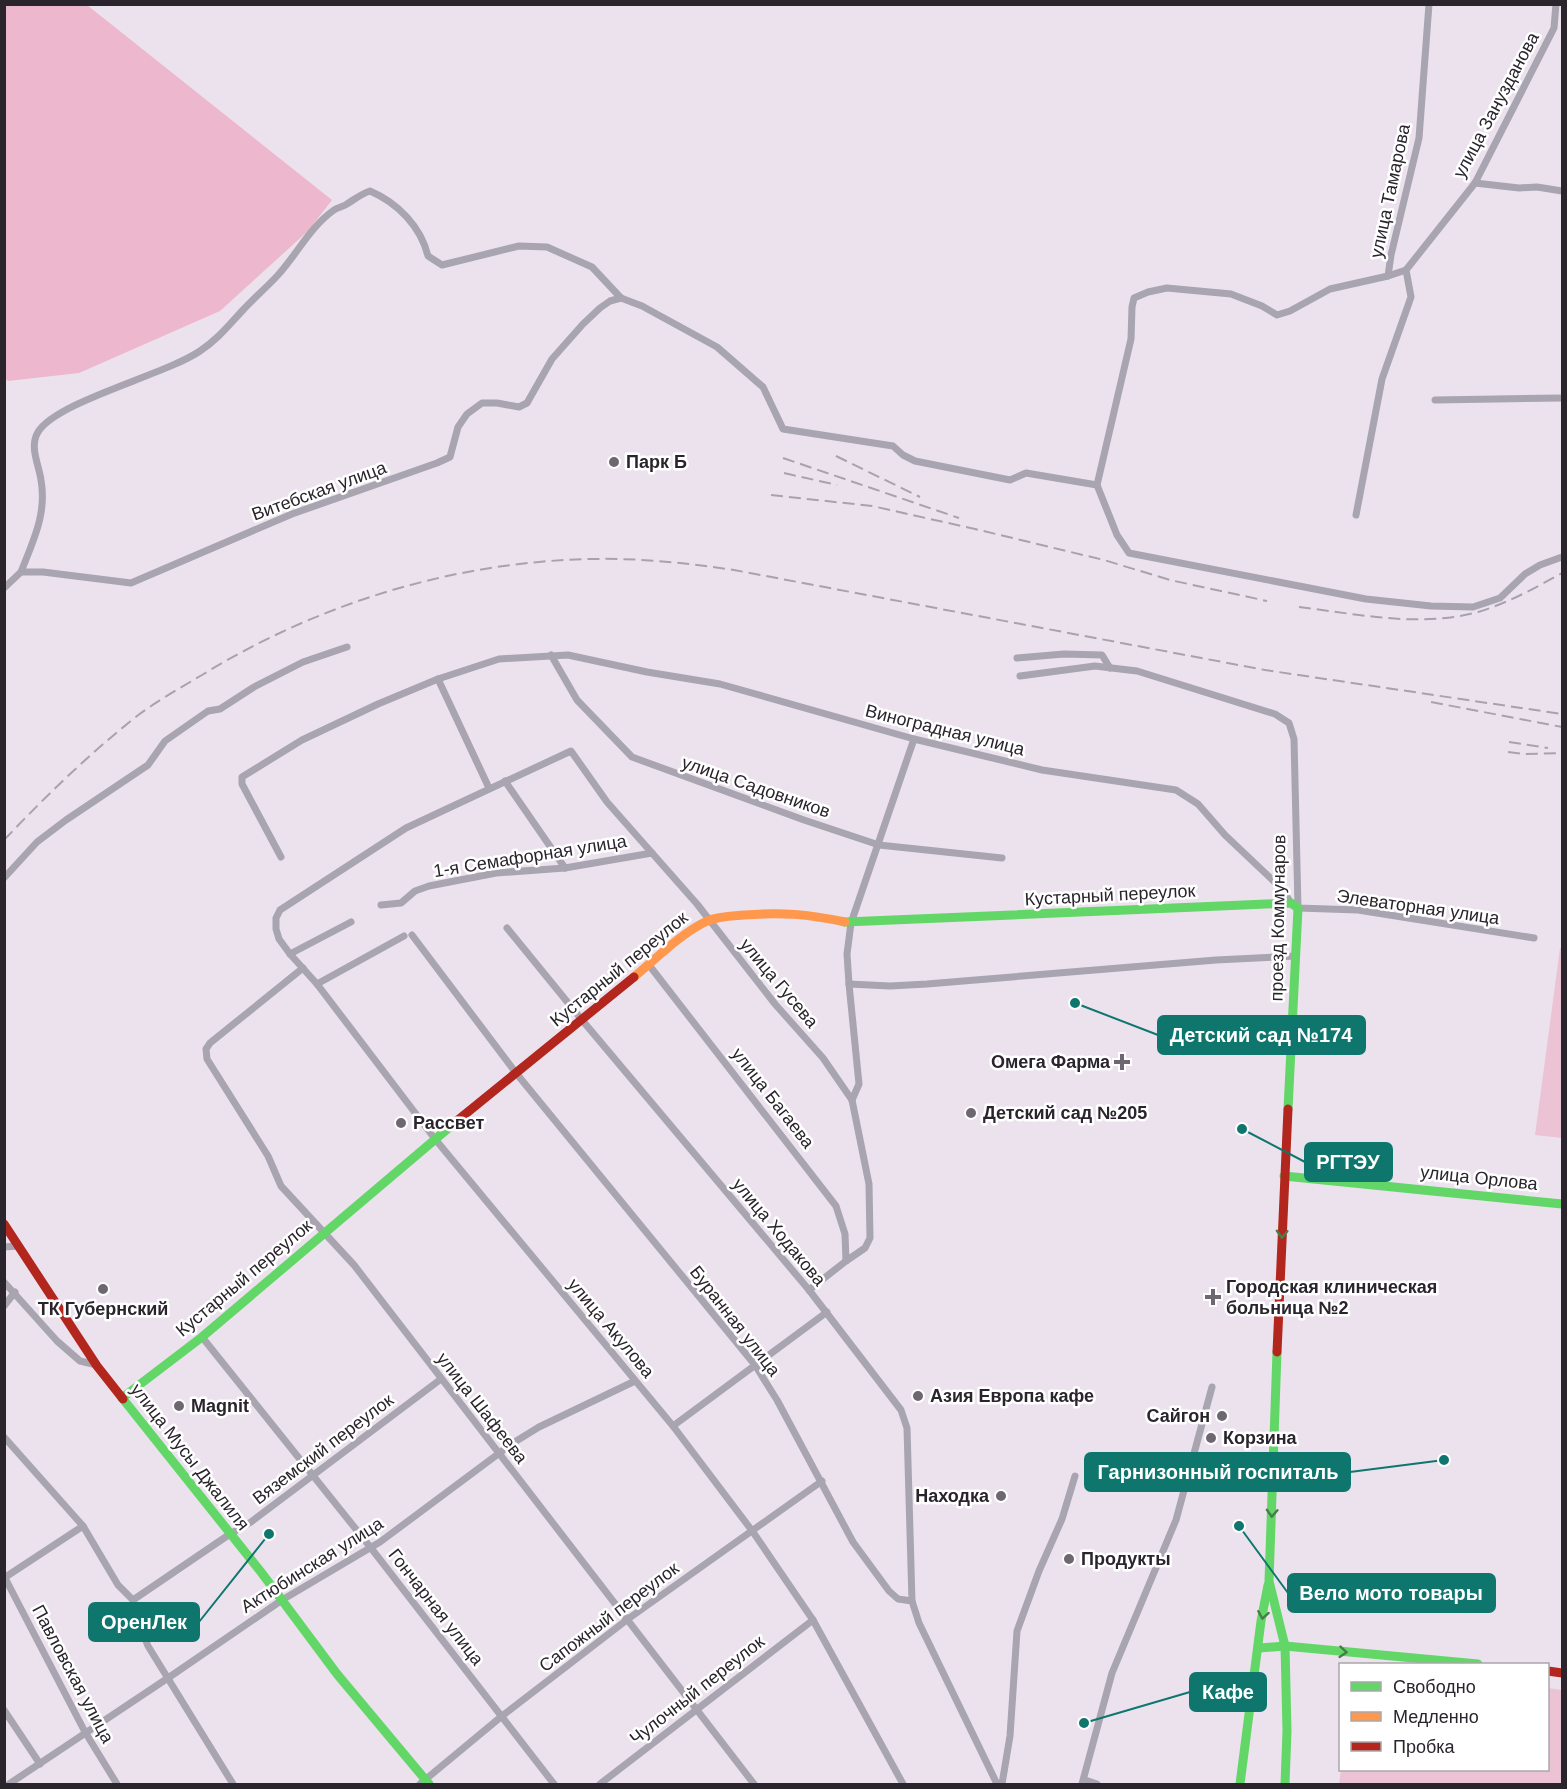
<svg xmlns="http://www.w3.org/2000/svg" width="1567" height="1789" viewBox="0 0 1567 1789" font-family="Arial,sans-serif">
<rect width="100%" height="100%" fill="#ebe2ee"/>
<!-- green -->
<g fill="#ecc3d4">
<polygon points="1560,948 1562,949 1562,1138 1535,1135"/>
<polygon points="1548,1688 1562,1690 1562,1784 1339,1784 1341,1770 1548,1770"/>
</g>
<!-- forest -->
<polygon fill="#edb7cd" points="4,5 87,5 332,200 308,231 220,311 79,373 8,381 4,378"/>
<g fill="none" stroke-linecap="round" stroke-linejoin="round">
<!-- street -->
<g stroke="#a8a4b0" stroke-width="7">
<polyline points="1429,4 1419,138 1391,255 1388,276 1330,289 1290,311 1277,315 1262,306 1231,294 1167,288 1148,292 1134,298 1132,307 1131,339 1097,485 1117,535 1129,553 1366,599 1431,606 1473,607 1500,598 1525,574 1540,565 1562,557"/>
<polyline points="1475,183 1519,188 1537,187 1562,191"/>
<polyline points="1388,276 1406,270"/>
<polyline points="1435,400 1562,398"/>
<polyline points="1356,515 1382,379 1411,297 1406,270 1475,183 1554,28 1556,4"/>
<path d="M 21,572 C 33,541 47,514 41,480 C 39,465 29,447 38,432 C 57,401 165,375 200,351 C 217,340 229,325 243,310 C 254,298 267,287 278,275 C 297,254 311,226 334,210 C 338,207 343,207 347,204 C 355,199 361,194 370,191 C 398,203 421,227 428,256 L 442,265 L 519,246 L 547,247 L 592,267 L 621,298"/>
<polyline points="4,588 21,572 43,572 131,583 292,514 437,463 450,457 458,427 467,414 482,403 497,403 519,407 527,403 552,359 583,324 600,308 610,301 621,298 642,306 717,347 763,387 783,429 893,446 903,455 915,461 1010,480 1026,473 1097,485"/>
<polyline points="551,655 577,700 632,757 804,820 879,845 1002,858"/>
<polyline points="1017,658 1064,654 1102,655 1110,668"/>
<polyline points="1020,676 1095,666 1137,671 1275,714 1289,723 1294,739 1298,908 1358,910 1534,938"/>
<polyline points="438,679 489,788"/>
<polyline points="505,781 565,868"/>
<polyline points="281,857 242,784 242,777 302,740 378,704 438,679 499,659 568,655 647,672 720,684 914,739 1042,770 1176,790 1198,804 1225,835 1281,888 1291,903"/>
<polyline points="4,878 37,842 66,820 148,765 165,741 208,711 220,709 254,687 303,662 347,647"/>
<polyline points="381,905 401,903 415,891 429,886 496,873 565,868 652,853"/>
<polyline points="507,928 582,1020 809,1290 901,1410 907,1428 912,1601"/>
<polyline points="412,935 516,1073 755,1365 777,1400 853,1542 889,1591 898,1599 912,1601 919,1623 997,1784"/>
<polyline points="290,954 351,922"/>
<polyline points="649,965 836,1206 845,1234 846,1261"/>
<polyline points="303,968 210,1043 206,1049 207,1059 268,1156 281,1186 354,1265 754,1784"/>
<polyline points="317,984 404,936"/>
<polyline points="849,984 890,986 927,984 1216,960 1296,956"/>
<polyline points="852,1100 859,1084 849,984 847,954 851,923 914,739"/>
<polyline points="4,1247 18,1246"/>
<polyline points="4,1282 57,1341 80,1361 97,1365"/>
<polyline points="809,1290 846,1261 865,1248 870,1238 869,1184 852,1100 823,1058 775,1004 697,904 607,802 571,751 406,828 280,910 276,918 276,929 279,939 290,954 317,984 435,1139 673,1426 753,1532 813,1620 903,1784"/>
<polyline points="4,1306 15,1292"/>
<polyline points="202,1337 371,1548 554,1784"/>
<polyline points="673,1426 827,1312"/>
<polyline points="4,1437 83,1526 118,1585 133,1600 134,1612 148,1646 233,1784"/>
<polyline points="4,1576 85,1732 117,1784"/>
<polyline points="4,1578 83,1526"/>
<polyline points="133,1600 230,1534 251,1522 441,1379"/>
<polyline points="4,1710 40,1764"/>
<polyline points="1085,1780 1097,1784"/>
<polyline points="9,1784 168,1678 282,1600 380,1542 513,1443 539,1427 635,1381"/>
<polyline points="420,1784 502,1716 628,1619 822,1481"/>
<polyline points="600,1784 813,1620"/>
<polyline points="1002,1784 1010,1736 1017,1631 1039,1571 1062,1519 1075,1476"/>
<polyline points="1082,1784 1112,1673 1176,1520 1212,1387"/>
</g>
<!-- fast -->
<g stroke="#63d668" stroke-width="9">
<polyline points="845,922 1291,903 1298,908 1288,1109"/>
<polyline points="1284,1176 1562,1204"/>
<polyline points="1277,1352 1269,1581 1285,1646 1287,1731 1285,1784"/>
<polyline points="122,1398 202,1337 458,1120"/>
<polyline points="123,1399 261,1572 337,1674 429,1784"/>
<polyline points="1259,1648 1285,1646 1478,1664"/>
<polyline points="1240,1784 1261,1621 1268,1585"/>
</g>
<!-- slow -->
<path stroke="#ff974d" stroke-width="9" d="M 634,977 C 657,958 680,934 707,921 C 719,916 732,916 744,915 C 782,912 807,914 845,922"/>
<!-- jam -->
<g stroke="#b3261e" stroke-width="9">
<polyline points="458,1120 634,977"/>
<polyline points="4,1224 97,1366 123,1399"/>
<polyline points="1277,1352 1288,1109"/>
<polyline points="1548,1671 1562,1673"/>
</g>
<!-- rail -->
<g stroke="#a8a2ad" stroke-width="2" stroke-dasharray="12 6" stroke-linecap="butt">
<polyline points="836,456 920,497"/>
<polyline points="783,458 959,518"/>
<polyline points="784,473 837,485"/>
<polyline points="771,495 872,506 975,529 1104,560 1170,580 1267,601"/>
<path d="M 1299,607 C 1358,614 1420,628 1478,612 C 1508,603 1535,588 1562,573"/>
<polyline points="1431,702 1562,727"/>
<polyline points="1509,742 1548,748"/>
<polyline points="1508,752 1524,754 1562,753"/>
<path d="M 4,840 C 46,796 89,754 137,716 C 157,701 180,688 202,675 C 319,603 456,561 594,559 C 640,558 687,563 734,570 L 1265,670 L 1562,714"/>
</g>
</g>
<!-- one-way arrows -->
<defs><path id="oneway-chevron" d="M-2-3.5L2.5 0L-2 3.5" fill="none" stroke-width="1.6" stroke-linecap="round" stroke-linejoin="round" transform="scale(1.5)"/></defs>
<g stroke="#467d4a">
<use href="#oneway-chevron" transform="translate(1282 1234) rotate(92)"/>
<use href="#oneway-chevron" transform="translate(1272 1513) rotate(93)"/>
<use href="#oneway-chevron" transform="translate(1263 1615) rotate(100)"/>
<use href="#oneway-chevron" transform="translate(1343 1652) rotate(5)"/>
</g>
<!-- markers -->
<g fill="#6e6670" stroke="#fff" stroke-width="2">
<circle cx="614" cy="462" r="6"/>
<path d="M1119 1053h6v6h6v6h-6v6h-6v-6h-6v-6h6z"/>
<circle cx="971" cy="1113" r="6"/>
<circle cx="401" cy="1123" r="6"/>
<circle cx="103" cy="1289" r="6"/>
<path d="M1210 1288h6v6h6v6h-6v6h-6v-6h-6v-6h6z"/>
<circle cx="918" cy="1396" r="6"/>
<circle cx="179" cy="1406" r="6"/>
<circle cx="1222" cy="1416" r="6"/>
<circle cx="1211" cy="1438" r="6"/>
<circle cx="1001" cy="1496" r="6"/>
<circle cx="1069" cy="1559" r="6"/>
</g>
<g text-anchor="middle" stroke-width="5" stroke-linejoin="round" paint-order="stroke">
<!-- street labels -->
<g font-size="18" fill="#2a242c" stroke="#fff">
<text transform="translate(1496 105) rotate(-62)" y="6">улица Занузданова</text>
<text transform="translate(1390 191) rotate(-78)" y="6">улица Тамарова</text>
<text transform="translate(319 491) rotate(-20)" y="6">Витебская улица</text>
<text transform="translate(945 730) rotate(14)" y="6">Виноградная улица</text>
<text transform="translate(756 787) rotate(19)" y="6">улица Садовников</text>
<text transform="translate(530 856) rotate(-9)" y="6">1-я Семафорная улица</text>
<text transform="translate(1110 895) rotate(-3)" y="6">Кустарный переулок</text>
<text transform="translate(1418 907) rotate(8)" y="6">Элеваторная улица</text>
<text transform="translate(1278 918) rotate(-89)" y="6">проезд Коммунаров</text>
<text transform="translate(619 969) rotate(-39)" y="6">Кустарный переулок</text>
<text transform="translate(779 983) rotate(50)" y="6">улица Гусева</text>
<text transform="translate(773 1098) rotate(52)" y="6">улица Багаева</text>
<text transform="translate(1479 1178) rotate(6)" y="6">улица Орлова</text>
<text transform="translate(779 1232) rotate(50)" y="6">улица Ходакова</text>
<text transform="translate(244 1278) rotate(-40)" y="6">Кустарный переулок</text>
<text transform="translate(735 1321) rotate(52)" y="6">Буранная улица</text>
<text transform="translate(611 1328) rotate(50)" y="6">улица Акулова</text>
<text transform="translate(482 1408) rotate(52)" y="6">улица Шафеева</text>
<text transform="translate(323 1449) rotate(-37)" y="6">Вяземский переулок</text>
<text transform="translate(190 1457) rotate(52)" y="6">улица Мусы Джалиля</text>
<text transform="translate(312 1565) rotate(-32)" y="6">Актюбинская улица</text>
<text transform="translate(436 1607) rotate(52)" y="6">Гончарная улица</text>
<text transform="translate(609 1617) rotate(-37)" y="6">Сапожный переулок</text>
<text transform="translate(73 1674) rotate(62)" y="6">Павловская улица</text>
<text transform="translate(697 1690) rotate(-38)" y="6">Чулочный переулок</text>
</g>
<!-- poi labels -->
<g font-size="18" font-weight="bold" fill="#2a242c" stroke="#fff" text-anchor="start">
<text x="626" y="468">Парк Б</text>
<text x="1110" y="1068" text-anchor="end">Омега Фарма</text>
<text x="983" y="1119">Детский сад №205</text>
<text x="413" y="1129">Рассвет</text>
<text x="1226" y="1293">Городская клиническая<tspan x="1226" dy="21">больница №2</tspan></text>
<text x="103" y="1315" text-anchor="middle">ТК Губернский</text>
<text x="930" y="1402">Азия Европа кафе</text>
<text x="191" y="1412">Magnit</text>
<text x="1210" y="1422" text-anchor="end">Сайгон</text>
<text x="1223" y="1444">Корзина</text>
<text x="989" y="1502" text-anchor="end">Находка</text>
<text x="1081" y="1565">Продукты</text>
</g>
</g>
<!-- callouts -->
<path fill="none" stroke="#0f766e" stroke-width="2" d="M1075 1003L1158 1035M1242 1129L1305 1162M1444 1460L1350 1472M1239 1526L1288 1593M269 1534L199 1622M1084 1723L1190 1692"/>
<g fill="#0f766e" stroke="#fff" stroke-width="2">
<circle cx="1075" cy="1003" r="6"/>
<circle cx="1242" cy="1129" r="6"/>
<circle cx="1444" cy="1460" r="6"/>
<circle cx="1239" cy="1526" r="6"/>
<circle cx="269" cy="1534" r="6"/>
<circle cx="1084" cy="1723" r="6"/>
</g>
<g fill="#0f766e" stroke="#0f766e" stroke-width="2">
<rect x="1158" y="1016" width="207" height="38" rx="6"/>
<rect x="1305" y="1143" width="87" height="38" rx="6"/>
<rect x="1085" y="1453" width="265" height="38" rx="6"/>
<rect x="1288" y="1574" width="207" height="38" rx="6"/>
<rect x="89" y="1603" width="110" height="38" rx="6"/>
<rect x="1190" y="1673" width="76" height="38" rx="6"/>
</g>
<g font-size="20" text-anchor="middle" font-weight="bold" fill="#fff">
<text x="1261" y="1042">Детский сад №174</text>
<text x="1348" y="1169">РГТЭУ</text>
<text x="1218" y="1479">Гарнизонный госпиталь</text>
<text x="1391" y="1600">Вело мото товары</text>
<text x="144" y="1629">ОренЛек</text>
<text x="1228" y="1699">Кафе</text>
</g>
<!-- border -->
<rect width="1567" height="1789" fill="none" stroke="#2a242c" stroke-width="12"/>
<!-- legend -->
<rect x="1339" y="1663" width="210" height="108" fill="#ffffff" stroke="#aaa7ab" stroke-width="1.5"/>
<rect x="1351" y="1682" width="30" height="9" fill="#63d668" stroke="#aaa7ab" stroke-width="1.5"/>
<text x="1393" y="1693" font-size="18" fill="#2a242c">Свободно</text>
<rect x="1351" y="1712" width="30" height="9" fill="#ff974d" stroke="#aaa7ab" stroke-width="1.5"/>
<text x="1393" y="1723" font-size="18" fill="#2a242c">Медленно</text>
<rect x="1351" y="1742" width="30" height="9" fill="#b3261e" stroke="#aaa7ab" stroke-width="1.5"/>
<text x="1393" y="1753" font-size="18" fill="#2a242c">Пробка</text>
</svg>
